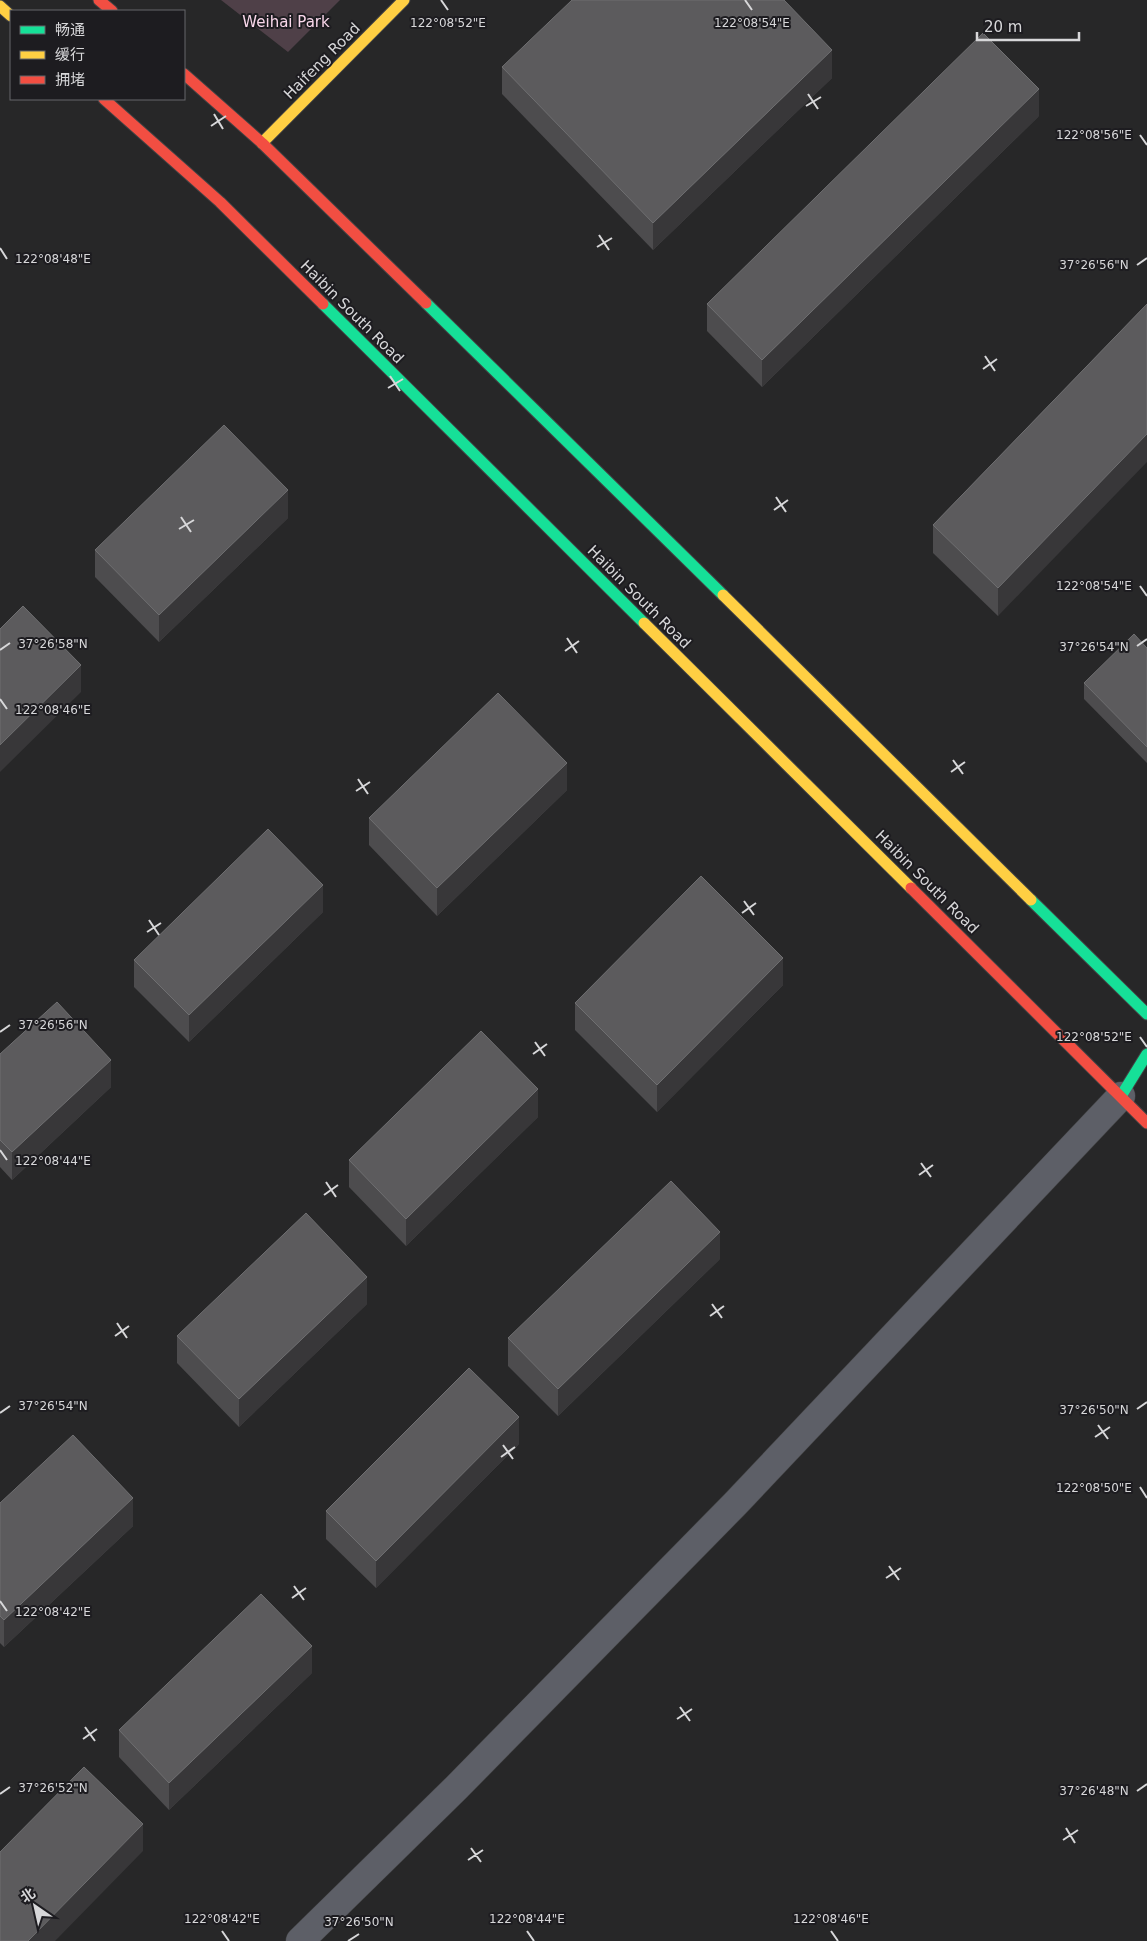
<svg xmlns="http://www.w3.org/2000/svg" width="1147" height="1941" viewBox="0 0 1147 1941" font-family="'DejaVu Sans','Noto Sans SC',sans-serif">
<rect width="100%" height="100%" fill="#272728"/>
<!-- green -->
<polygon fill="#4f4048" points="221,0 340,0 288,52"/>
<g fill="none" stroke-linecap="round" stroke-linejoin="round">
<!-- street casing -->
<g stroke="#434344" stroke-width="29">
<polyline id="street" points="300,1941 456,1788 735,1504 1121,1096"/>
</g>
<!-- fast casing -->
<g stroke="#434344" stroke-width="13">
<g id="fast">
<polyline points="426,303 723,595"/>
<polyline points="323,304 644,623"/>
<polyline points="1031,900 1147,1014"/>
<polyline points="1121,1096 1147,1054"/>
</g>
</g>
<!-- slow casing -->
<g stroke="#434344" stroke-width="13">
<g id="slow">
<polyline points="0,6 11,16"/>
<polyline points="262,143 404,0"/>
<polyline points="723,595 1031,900"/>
<polyline points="644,623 911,888"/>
</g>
</g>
<!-- jam casing -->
<g stroke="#434344" stroke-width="13">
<g id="jam">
<polyline points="99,0 112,11"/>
<polyline points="184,74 262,143 426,303"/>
<polyline points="104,99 220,202 323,304"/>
<polyline points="911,888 1147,1123"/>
</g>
</g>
<!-- street -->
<use href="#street" stroke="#5d5f67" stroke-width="28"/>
<!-- fast -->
<use href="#fast" stroke="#16e098" stroke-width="11"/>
<!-- slow -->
<use href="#slow" stroke="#ffcf43" stroke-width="11"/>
<!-- jam -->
<use href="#jam" stroke="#f24e42" stroke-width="11"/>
</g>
<!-- wall -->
<g fill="#4d4c4e">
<polygon points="502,67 832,78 653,250 502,94"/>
<polygon points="1039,116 762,387 707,331 707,304"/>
<polygon points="1147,304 998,616 933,553 933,525"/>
<polygon points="288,518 159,642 95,577 95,550"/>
<polygon points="1147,648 1147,763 1084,699 1084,683"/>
<polygon points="567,790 437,916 369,845 369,818"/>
<polygon points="323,912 189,1042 134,987 134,960"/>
<polygon points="783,985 657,1112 575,1030 575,1003"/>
<polygon points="0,1054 111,1087 12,1180 0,1167"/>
<polygon points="538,1117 406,1246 349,1187 349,1160"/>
<polygon points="720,1259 558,1416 508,1366 508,1338"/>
<polygon points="367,1304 239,1427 177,1363 177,1336"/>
<polygon points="519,1444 376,1588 326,1539 326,1511"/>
<polygon points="0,1503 133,1526 4,1647 0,1643"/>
<polygon points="312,1673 169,1810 119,1757 119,1730"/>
</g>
<!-- shaded-wall -->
<g fill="#383739">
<polygon points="832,50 832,78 653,250 653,223"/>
<polygon points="1039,89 1039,116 762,387 762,360"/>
<polygon points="1147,434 1147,462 998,616 998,588"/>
<polygon points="288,490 288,518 159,642 159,615"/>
<polygon points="81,665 81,692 0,772 0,745"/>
<polygon points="567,763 567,790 437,916 437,888"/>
<polygon points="323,885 323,912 189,1042 189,1015"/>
<polygon points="783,958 783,985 657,1112 657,1085"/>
<polygon points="111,1060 111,1087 12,1180 12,1152"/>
<polygon points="538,1089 538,1117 406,1246 406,1219"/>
<polygon points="720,1232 720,1259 558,1416 558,1389"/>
<polygon points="367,1277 367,1304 239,1427 239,1399"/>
<polygon points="519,1417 519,1444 376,1588 376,1561"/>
<polygon points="133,1498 133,1526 4,1647 4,1620"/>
<polygon points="312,1646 312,1673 169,1810 169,1783"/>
<polygon points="143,1824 143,1851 55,1941 28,1941"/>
</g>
<!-- building -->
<g fill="#5c5b5d" stroke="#6f6f71">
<polygon points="572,0 784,0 832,50 653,223 502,67"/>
<polygon points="983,33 1039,89 762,360 707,304"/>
<polygon points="1147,304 1147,434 998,588 933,525"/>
<polygon points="224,425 288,490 159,615 95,550"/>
<polygon points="23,606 81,665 0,745 0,629"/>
<polygon points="1134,634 1147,648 1147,747 1084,683"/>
<polygon points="498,693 567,763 437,888 369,818"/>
<polygon points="268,829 323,885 189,1015 134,960"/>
<polygon points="701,876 783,958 657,1085 575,1003"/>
<polygon points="57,1002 111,1060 12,1152 0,1140 0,1054"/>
<polygon points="481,1031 538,1089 406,1219 349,1160"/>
<polygon points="671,1181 720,1232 558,1389 508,1338"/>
<polygon points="306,1213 367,1277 239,1399 177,1336"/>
<polygon points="469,1368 519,1417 376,1561 326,1511"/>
<polygon points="73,1435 133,1498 4,1620 0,1616 0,1503"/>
<polygon points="261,1594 312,1646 169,1783 119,1730"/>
<polygon points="84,1767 143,1824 28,1941 0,1941 0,1852"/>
</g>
<!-- ticks -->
<path fill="none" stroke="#d7d7d9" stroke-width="2" d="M 441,0 L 448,10M 745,0 L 752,10M 808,94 L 818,109M 806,106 L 821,97M 214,114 L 223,129M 211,126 L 226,116M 1140,135 L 1147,145M 599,235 L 609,250M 597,247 L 612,238M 0,248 L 7,259M 1137,265 L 1147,258M 985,356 L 995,371M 983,369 L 997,359M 390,376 L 400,391M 388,388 L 403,379M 776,497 L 786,512M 774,510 L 788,500M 181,517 L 191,532M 179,529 L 194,520M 1140,586 L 1147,596M 567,638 L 577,653M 1137,646 L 1147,639M 0,650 L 10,643M 565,651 L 579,641M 0,699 L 7,709M 953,760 L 963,774M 951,772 L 965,762M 358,779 L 368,794M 356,791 L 370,782M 744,901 L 754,915M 742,913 L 756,903M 149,920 L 159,935M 147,932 L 161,923M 0,1032 L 10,1025M 1140,1037 L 1147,1047M 535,1042 L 545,1056M 533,1054 L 547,1044M 0,1150 L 7,1160M 921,1163 L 931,1177M 919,1175 L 933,1165M 326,1182 L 336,1197M 324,1195 L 338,1185M 712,1304 L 722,1318M 710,1316 L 724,1306M 117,1323 L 127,1338M 115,1336 L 129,1326M 1137,1409 L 1147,1402M 0,1413 L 10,1406M 1098,1425 L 1108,1439M 1095,1437 L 1110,1427M 503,1445 L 513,1459M 501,1457 L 515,1447M 1140,1487 L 1147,1498M 889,1566 L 899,1580M 886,1578 L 901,1568M 294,1586 L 304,1600M 292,1598 L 306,1588M 0,1601 L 7,1611M 680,1707 L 690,1721M 677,1719 L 692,1709M 85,1727 L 95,1741M 83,1739 L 97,1729M 1137,1791 L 1147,1784M 0,1794 L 10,1787M 1066,1828 L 1075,1843M 1063,1840 L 1078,1830M 471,1848 L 481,1862M 468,1860 L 483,1850M 222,1931 L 229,1941M 527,1931 L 534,1941M 831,1931 L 838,1941M 348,1941 L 359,1934"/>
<g text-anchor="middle" stroke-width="4" stroke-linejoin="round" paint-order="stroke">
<!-- park labels -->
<g font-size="15" fill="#f9d7ea" stroke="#1d1c20">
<text x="286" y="27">Weihai Park</text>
</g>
<!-- street labels -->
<g font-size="15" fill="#d7d7d9" stroke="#1d1c20">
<text transform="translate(322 61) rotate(-45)" y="5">Haifeng Road</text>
<text transform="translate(352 312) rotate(45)" y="5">Haibin South Road</text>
<text transform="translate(639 597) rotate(45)" y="5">Haibin South Road</text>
<text transform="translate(927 882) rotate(45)" y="5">Haibin South Road</text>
</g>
</g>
<g font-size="12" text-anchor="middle" fill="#d7d7d9" stroke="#1d1c20" stroke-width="4" stroke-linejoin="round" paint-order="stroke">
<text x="448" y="27">122°08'52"E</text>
<text x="752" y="27">122°08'54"E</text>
<text x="1094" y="139">122°08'56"E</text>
<text x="53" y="263">122°08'48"E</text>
<text x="1094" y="269">37°26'56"N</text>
<text x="1094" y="590">122°08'54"E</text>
<text x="53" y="648">37°26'58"N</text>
<text x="1094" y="651">37°26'54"N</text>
<text x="53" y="714">122°08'46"E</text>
<text x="53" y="1029">37°26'56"N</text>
<text x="1094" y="1041">122°08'52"E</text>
<text x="53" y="1165">122°08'44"E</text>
<text x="53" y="1410">37°26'54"N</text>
<text x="1094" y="1414">37°26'50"N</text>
<text x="1094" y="1492">122°08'50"E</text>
<text x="53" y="1616">122°08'42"E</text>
<text x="53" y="1792">37°26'52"N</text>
<text x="1094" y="1795">37°26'48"N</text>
<text x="222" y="1923">122°08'42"E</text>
<text x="527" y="1923">122°08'44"E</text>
<text x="831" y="1923">122°08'46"E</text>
<text x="359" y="1926">37°26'50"N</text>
</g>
<!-- legend -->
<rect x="10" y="10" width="175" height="90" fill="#1d1c20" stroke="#67676a"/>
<rect x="20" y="26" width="25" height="8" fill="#16e098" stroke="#67676a"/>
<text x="55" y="35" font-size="15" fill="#d7d7d9">畅通</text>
<rect x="20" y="51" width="25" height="8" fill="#ffcf43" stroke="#67676a"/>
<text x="55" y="60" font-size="15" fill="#d7d7d9">缓行</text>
<rect x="20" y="76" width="25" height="8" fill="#f24e42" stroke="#67676a"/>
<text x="55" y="85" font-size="15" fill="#d7d7d9">拥堵</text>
<!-- north arrow -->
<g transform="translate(35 1906) rotate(326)" stroke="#1d1c20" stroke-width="4" paint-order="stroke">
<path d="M0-4L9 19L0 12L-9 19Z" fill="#d7d7d9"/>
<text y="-8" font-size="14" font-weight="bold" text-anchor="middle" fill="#d7d7d9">北</text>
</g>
<!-- scale -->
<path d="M977 32v8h102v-8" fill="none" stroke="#d7d7d9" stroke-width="2.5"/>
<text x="984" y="32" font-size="15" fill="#d7d7d9" stroke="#1d1c20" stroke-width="4" paint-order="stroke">20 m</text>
</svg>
